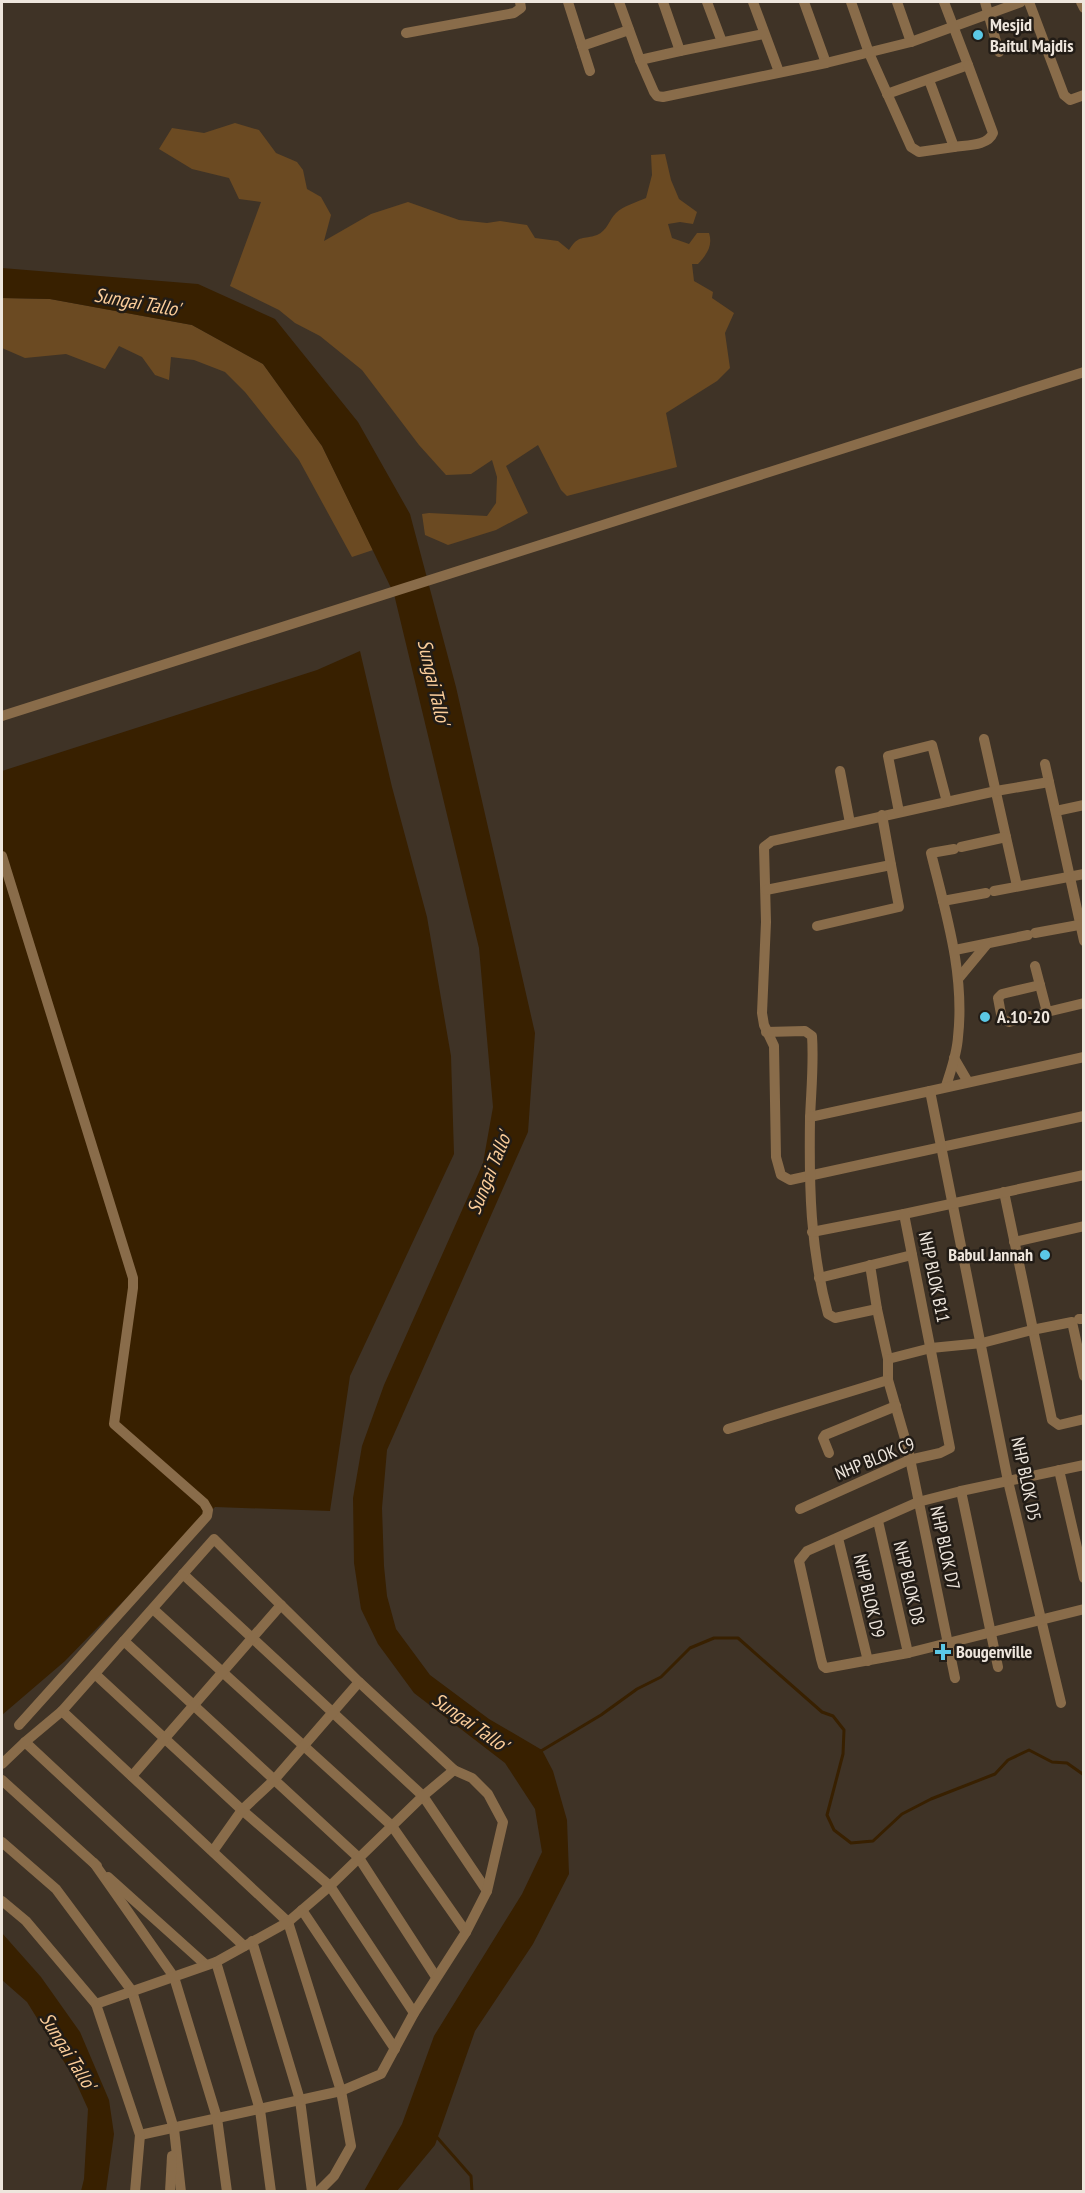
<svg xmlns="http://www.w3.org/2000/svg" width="1085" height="2193" viewBox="0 0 1085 2193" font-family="'PT Sans Narrow',sans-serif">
<rect width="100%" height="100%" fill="#3f3326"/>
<!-- green -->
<g fill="#6b4a22">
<path d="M 235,123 L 259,130 L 276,153 L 297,162 L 303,170 L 307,189 L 321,197 L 331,215 L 324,241 L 371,214 L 408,202 L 459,220 L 487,223 L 500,221 L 527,225 L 535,238 L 558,241 L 569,250 C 579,234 583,240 597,235 C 607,231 609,220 616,213 C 623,206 637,202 646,198 L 652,175 L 651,155 L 665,154 L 671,180 L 679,199 L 697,212 L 693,224 L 680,222 L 668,224 L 672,238 L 689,244 L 697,233 L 709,233 C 713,246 707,254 698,264 L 692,264 L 694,281 L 713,292 L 712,298 L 734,313 L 725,333 L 730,368 L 717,381 L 666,413 L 677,467 L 567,496 L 561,490 L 538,445 L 506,466 L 528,513 L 496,530 L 448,545 L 425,535 L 422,514 L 429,513 L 487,516 L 496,503 L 497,477 L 492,460 L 471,474 L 446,475 L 419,445 L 362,370 L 320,336 L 295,323 L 279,310 L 230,286 L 261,202 L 239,199 L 229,178 L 192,169 L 159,149 L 172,128 L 204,133 Z"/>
<polygon points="2,298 50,299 192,325 263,364 322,446 373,550 352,557 299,460 245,392 225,372 194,360 171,357 169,380 155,375 142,357 119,346 105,369 66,354 25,358 2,348"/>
</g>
<!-- water -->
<g fill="#382000">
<polygon points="2,268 198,284 275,319 358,422 410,514 456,687 535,1033 528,1132 387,1450 382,1508 384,1566 387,1596 396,1629 430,1675 489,1719 542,1750 553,1771 567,1820 569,1874 533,1944 475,2031 435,2145 397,2191 364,2191 402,2124 434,2036 522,1894 542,1852 535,1809 505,1763 414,1693 378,1644 361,1609 354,1563 353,1498 362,1446 384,1385 483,1163 493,1107 479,948 394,594 322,446 263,364 192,325 50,299 2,298"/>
<polygon points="360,651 392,787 427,917 451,1056 454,1154 350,1376 330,1511 215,1507 65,1661 2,1715 2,771 317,670"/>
<polygon points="2,1933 41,1977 80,2032 109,2100 114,2134 106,2191 81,2191 84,2179 88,2109 74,2078 27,2002 2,1980"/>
</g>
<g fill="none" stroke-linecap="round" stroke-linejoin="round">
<!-- stream -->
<g stroke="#382000" stroke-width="3">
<polyline points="541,1751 601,1715 637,1689 661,1677 690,1648 714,1638 738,1638 822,1712 833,1716 844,1730 843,1754 827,1815 834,1830 851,1843 873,1841 902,1814 931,1799 995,1774 1008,1760 1029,1750 1052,1762 1067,1763 1084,1775"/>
<polyline points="435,2135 471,2176 472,2192"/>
</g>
<!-- minor -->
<g stroke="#896c4a" stroke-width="10">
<polyline points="568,2 590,71"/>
<polyline points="619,2 640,60 680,51 663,2"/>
<polyline points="707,2 722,42"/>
<polyline points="753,2 779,72"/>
<polyline points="804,2 826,63"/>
<polyline points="851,2 869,53 911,147 919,152 954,147 929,80"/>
<polyline points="897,2 911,42"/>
<polyline points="985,2 999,52"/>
<polyline points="1029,2 1064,95 1070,100 1084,95"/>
<polyline points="1081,2 1084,8"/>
<polyline points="406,33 514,13 521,8 520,2"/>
<polyline points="582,46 629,30"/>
<polyline points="680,51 764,34"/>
<polyline points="640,60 654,92 657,96 663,97 826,63 911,42 1021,2"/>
<polyline points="887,94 968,65 944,2"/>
<path d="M 954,147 C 967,145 988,146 993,133 L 968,65"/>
<polyline points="2,716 1084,372"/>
<polyline points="984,739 1017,886"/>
<polyline points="1045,764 1084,941"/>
<polyline points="840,771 850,823"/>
<polyline points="1049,782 996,791 772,841 764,847 766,922 762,1013 764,1025 774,1046 776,1157 781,1175 790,1180 1084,1116"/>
<polyline points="1056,811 1084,805"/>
<polyline points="899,812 888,756 932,745 947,802"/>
<polyline points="961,847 1006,837"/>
<polyline points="2,856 133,1278 133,1288 114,1424 204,1503 208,1510 207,1516 19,1725"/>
<polyline points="766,890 891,865 882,815"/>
<polyline points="994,891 1084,874"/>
<polyline points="943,901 986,893"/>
<polyline points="817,926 899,907 891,865"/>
<polyline points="1035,933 1084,924"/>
<polyline points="955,950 1028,935"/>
<polyline points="1035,966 1047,1012 1084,1003"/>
<polyline points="958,979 987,944"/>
<polyline points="1040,985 1002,994 998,998 1002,1019 1009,1022 1047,1012"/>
<path d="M 766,1032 L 805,1031 L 812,1036 C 814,1063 811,1092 810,1119 C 809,1185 810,1249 828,1314 L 835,1318 L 877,1309"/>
<polyline points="954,1058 968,1082"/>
<path d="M 946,1086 C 951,1070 957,1054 958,1037 C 965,974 946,914 931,853 L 954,849"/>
<polyline points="930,1091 1084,1057"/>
<polyline points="810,1117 930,1091 1008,1481 1061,1703"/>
<polyline points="1004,1192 1052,1420 1059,1425 1084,1419"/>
<polyline points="812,1232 904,1214 1084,1175"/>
<polyline points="1014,1242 1084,1226"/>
<polyline points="870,1265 877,1309 888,1359 931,1348 982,1343 1032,1330 1072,1322 1084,1376"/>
<polyline points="819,1278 912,1255"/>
<polyline points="1079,1319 1084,1319"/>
<polyline points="888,1359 888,1380 908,1449 955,1678"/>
<polyline points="728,1429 888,1380"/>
<polyline points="829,1453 823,1438 825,1435 896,1406"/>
<polyline points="1084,1465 961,1491 918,1502 807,1551 799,1561 821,1659 823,1666 826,1668 908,1653 1084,1609"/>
<polyline points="1059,1470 1084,1578"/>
<polyline points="961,1491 998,1667"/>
<polyline points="800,1509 909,1460 940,1453 950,1448 904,1214"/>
<polyline points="878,1521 908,1653"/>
<polyline points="838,1538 868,1661"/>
<polyline points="183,1574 423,1796 487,1891"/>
<polyline points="153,1609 392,1826 466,1932"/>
<polyline points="124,1641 359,1858 436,1977"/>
<polyline points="95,1674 242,1810 330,1886 414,2013"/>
<polyline points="62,1711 288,1922 341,2091 351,2146 334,2176 318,2192"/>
<polyline points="25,1742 244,1946"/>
<polyline points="2,1764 25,1742 62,1711 214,1539 359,1682 454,1770 472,1778 488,1794 503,1822 487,1891 466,1932 414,2013 381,2074 341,2091 140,2135"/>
<polyline points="132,1776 281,1605"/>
<polyline points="2,1780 97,1866"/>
<polyline points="2,1842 56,1889 132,1991 174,2129 181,2192"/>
<polyline points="213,1851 242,1810 274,1780 359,1682"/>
<polyline points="94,1863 174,1977 217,2118 227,2192"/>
<polyline points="108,1877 206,1965"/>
<polyline points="2,1901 26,1921 96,2004"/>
<polyline points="302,1910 395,2049"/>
<polyline points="252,1941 300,2100 312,2192"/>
<polyline points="216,1962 260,2110 271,2192"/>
<polyline points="135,2192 140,2135 96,2004 216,1962 288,1922 330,1886 423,1796 454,1770"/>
<polyline points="170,2192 172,2156"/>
</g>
</g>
<!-- markers -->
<g fill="#5bc8e6" stroke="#221c16" stroke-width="2">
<circle cx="978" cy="35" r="6"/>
<circle cx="985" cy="1017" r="6"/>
<circle cx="1045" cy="1255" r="6"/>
<path d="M940 1643h6v6h6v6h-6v6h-6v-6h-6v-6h6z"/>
</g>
<g text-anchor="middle" stroke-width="5" stroke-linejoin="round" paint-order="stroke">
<!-- poi labels -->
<g font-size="18" font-weight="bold" fill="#eee6dd" stroke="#221c16" text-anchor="start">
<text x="990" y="31">Mesjid<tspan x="990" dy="21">Baitul Majdis</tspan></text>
<text x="997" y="1023">A.10-20</text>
<text x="1033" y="1261" text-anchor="end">Babul Jannah</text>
<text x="956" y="1658">Bougenville</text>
</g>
<!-- street labels -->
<g font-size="18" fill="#eee6dd" stroke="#221c16">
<text transform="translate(934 1277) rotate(78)" y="6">NHP BLOK B11</text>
<text transform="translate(875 1459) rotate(-22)" y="6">NHP BLOK C9</text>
<text transform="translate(1026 1479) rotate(78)" y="6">NHP BLOK D5</text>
<text transform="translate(945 1548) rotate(78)" y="6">NHP BLOK D7</text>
<text transform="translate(909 1583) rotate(77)" y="6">NHP BLOK D8</text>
<text transform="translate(869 1596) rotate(77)" y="6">NHP BLOK D9</text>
</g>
<!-- water labels -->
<g font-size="20" font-style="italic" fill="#fbcd9a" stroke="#221c16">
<text transform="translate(137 302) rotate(10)" y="7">Sungai Tallo'</text>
<text transform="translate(434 682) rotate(77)" y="7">Sungai Tallo'</text>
<text transform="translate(489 1173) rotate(-68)" y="7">Sungai Tallo'</text>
<text transform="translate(470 1722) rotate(35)" y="7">Sungai Tallo'</text>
<text transform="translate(68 2051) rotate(58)" y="7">Sungai Tallo'</text>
</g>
</g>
<!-- border -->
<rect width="1085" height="2193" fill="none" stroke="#eee6dd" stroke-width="6"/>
</svg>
